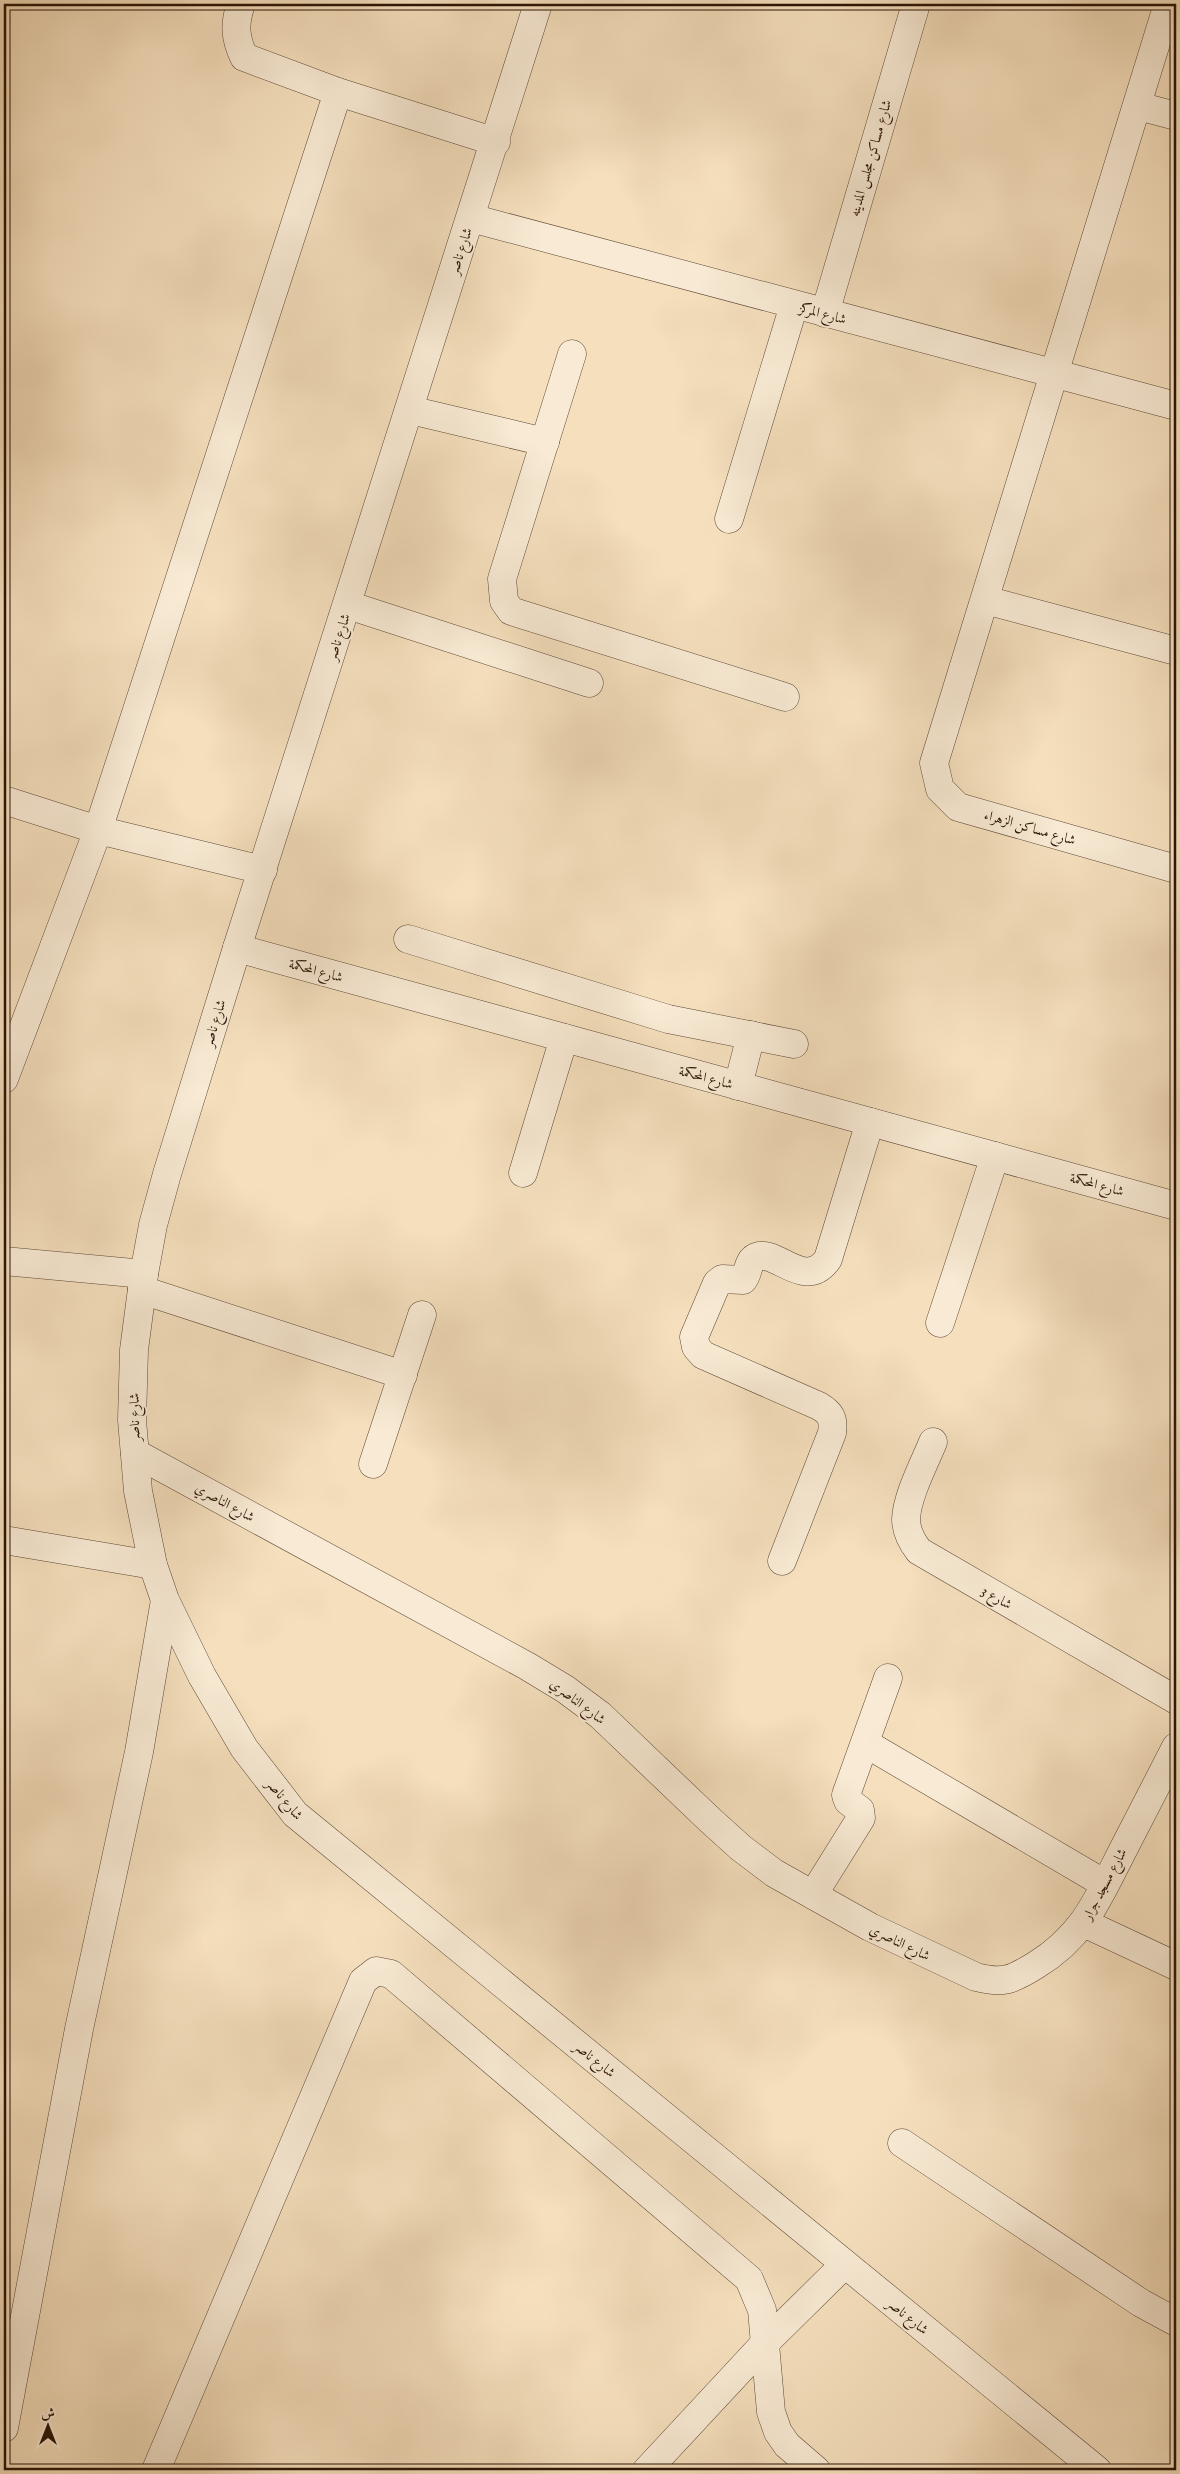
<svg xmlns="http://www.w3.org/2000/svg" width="1180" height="2474" viewBox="0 0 1180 2474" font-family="'IM FELL English',Amiri,serif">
<rect width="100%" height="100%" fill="#f5dfbd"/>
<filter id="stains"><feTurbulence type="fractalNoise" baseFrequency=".004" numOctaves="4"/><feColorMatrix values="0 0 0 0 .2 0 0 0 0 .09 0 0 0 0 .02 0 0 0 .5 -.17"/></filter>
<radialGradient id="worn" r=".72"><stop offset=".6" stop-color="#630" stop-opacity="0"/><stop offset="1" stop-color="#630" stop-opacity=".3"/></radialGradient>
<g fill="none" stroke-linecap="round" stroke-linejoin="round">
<!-- minor casing -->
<g stroke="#5d4734" stroke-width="29">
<g id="minor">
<path d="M 241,4 C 234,24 235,38 244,57 L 338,92"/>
<polyline points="538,4 237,948 167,1174 153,1225 144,1274 134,1350 132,1420 138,1491 153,1565 165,1600 202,1676 244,1748 295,1814 1097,2470"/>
<polyline points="1168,4 934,763 940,789 958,807 1176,869"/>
<polyline points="1138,106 1176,116"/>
<polyline points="471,218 1176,406"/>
<polyline points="825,313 916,4"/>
<polyline points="572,354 502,579 504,601 511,611 785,697"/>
<polyline points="410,410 545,442"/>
<polyline points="729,519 794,305"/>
<polyline points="985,600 1176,651"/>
<polyline points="348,605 589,683"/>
<polyline points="4,800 98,830 263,870"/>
<polyline points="408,939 668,1019 794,1044"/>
<polyline points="237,948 1176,1206"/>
<polyline points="4,1079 98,830 338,92 496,142"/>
<polyline points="738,1086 751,1035"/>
<polyline points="523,1173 564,1038"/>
<polyline points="4,1261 144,1274"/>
<polyline points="142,1290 403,1375"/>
<polyline points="940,1323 995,1156"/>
<path d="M 933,1442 C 924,1464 907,1496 906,1519 C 906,1532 912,1542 919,1551 L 1176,1700"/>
<path d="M 135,1453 L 527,1666 L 565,1689 L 600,1715 L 710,1820 L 741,1848 L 774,1873 L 870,1927 L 976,1977 C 1003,1984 1012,1980 1036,1965 C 1086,1934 1099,1896 1125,1846 C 1142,1813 1159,1780 1176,1747"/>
<polyline points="373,1464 422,1315"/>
<polyline points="4,1540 153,1565"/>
<path d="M 782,1561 L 832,1433 C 834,1419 831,1413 819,1406 L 703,1355 L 696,1347 L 694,1337 L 717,1283 L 722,1279 L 743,1280 C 749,1274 747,1261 756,1257 C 776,1248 805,1292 828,1259 L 870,1122"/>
<polyline points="865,1743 1105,1884"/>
<polyline points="813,1895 861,1818 860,1810 848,1801 846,1795 888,1678"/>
<polyline points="1084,1923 1176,1966"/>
<polyline points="902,2143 1141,2303 1176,2322"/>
<polyline points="4,2428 79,2029 139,1752 165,1600"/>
<polyline points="156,2470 363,1981 376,1971 391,1974 749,2279 762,2310 771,2412 778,2432 787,2445 816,2470"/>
<polyline points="647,2470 766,2342 845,2264"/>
</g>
</g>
<!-- minor -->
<use href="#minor" stroke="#f8ead4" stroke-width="28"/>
</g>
<g text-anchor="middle" stroke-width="4" stroke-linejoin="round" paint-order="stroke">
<!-- street labels -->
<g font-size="14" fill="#2a1406" stroke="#f8ead4">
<text transform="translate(870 158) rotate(-74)" y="5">شارع مساكن مجلس المدينه</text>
<text transform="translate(460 251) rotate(-72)" y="5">شارع ناصر</text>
<text transform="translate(823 313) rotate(15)" y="5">شارع المركز</text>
<text transform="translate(338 637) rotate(-72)" y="5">شارع ناصر</text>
<text transform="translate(1030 827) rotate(16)" y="5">شارع مساكن الزهراء</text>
<text transform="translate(316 970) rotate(15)" y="5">شارع المحكمة</text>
<text transform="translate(214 1023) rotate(-73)" y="5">شارع ناصر</text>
<text transform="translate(706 1077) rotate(15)" y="5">شارع المحكمة</text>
<text transform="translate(1097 1184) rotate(15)" y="5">شارع المحكمة</text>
<text transform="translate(134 1417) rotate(-91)" y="5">شارع ناصر</text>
<text transform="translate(225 1502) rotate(29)" y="5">شارع الناصري</text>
<text transform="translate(997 1597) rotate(30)" y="5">شارع 3</text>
<text transform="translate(578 1701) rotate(37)" y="5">شارع الناصري</text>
<text transform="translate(285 1799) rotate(50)" y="5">شارع ناصر</text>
<text transform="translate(1104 1884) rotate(-62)" y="5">شارع مسجد جرار</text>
<text transform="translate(900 1942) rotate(26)" y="5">شارع الناصري</text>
<text transform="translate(595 2059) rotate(39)" y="5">شارع ناصر</text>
<text transform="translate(908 2316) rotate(39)" y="5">شارع ناصر</text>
</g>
</g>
<!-- margin -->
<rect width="1180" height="2474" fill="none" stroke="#f5dfbd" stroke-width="20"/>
<rect x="5" y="5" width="1170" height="2464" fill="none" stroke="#2a1406" stroke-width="2.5"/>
<rect x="10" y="10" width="1160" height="2454" fill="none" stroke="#2a1406"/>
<!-- north arrow -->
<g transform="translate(48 2426)" stroke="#f8ead4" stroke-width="4" paint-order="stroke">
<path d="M0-4L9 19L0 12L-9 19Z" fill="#2a1406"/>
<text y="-8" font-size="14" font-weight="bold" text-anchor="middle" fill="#2a1406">ش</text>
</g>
<rect width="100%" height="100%" filter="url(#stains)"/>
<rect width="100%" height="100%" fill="url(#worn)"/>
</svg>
